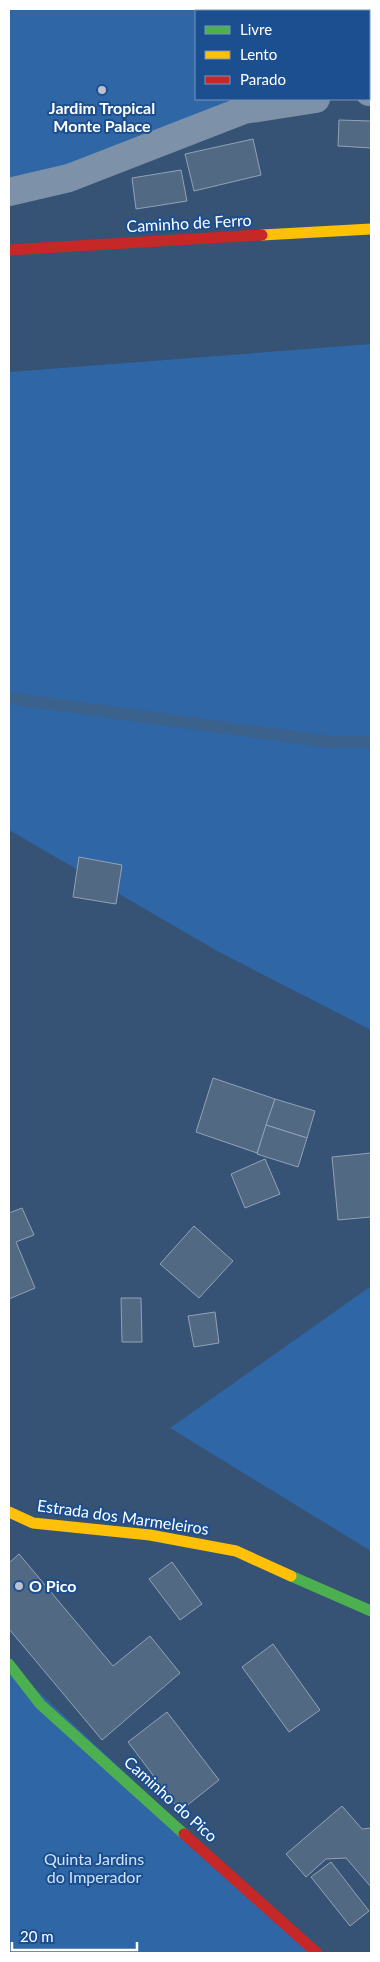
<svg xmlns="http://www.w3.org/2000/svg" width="380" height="1962" viewBox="0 0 380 1962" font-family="Lato,sans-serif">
<rect width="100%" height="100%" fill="#365274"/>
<!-- green -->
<g fill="#2f66a5">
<polygon points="9,9 371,9 371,81 369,82 369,11 196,11 196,99 233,99 79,164 9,181"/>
<polygon points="371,344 371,1030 219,952 9,830 9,372"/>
<polygon points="371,1286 371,1551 170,1428"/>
<polygon points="9,1664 317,1953 9,1953"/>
</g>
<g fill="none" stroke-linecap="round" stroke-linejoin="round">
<!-- stream -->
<polyline stroke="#3b618d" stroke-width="12" points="9,698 330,742 371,742"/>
</g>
<!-- building -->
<g fill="#526984" stroke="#92a2b6">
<polygon points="339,120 371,121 371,148 338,146"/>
<polygon points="253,139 261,175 194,191 185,154"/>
<polygon points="181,170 187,201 136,209 132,178"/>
<polygon points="79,857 122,865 116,904 73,897"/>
<polygon points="213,1078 275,1099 257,1153 196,1132"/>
<polygon points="275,1099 315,1111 307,1138 266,1125"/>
<polygon points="266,1125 307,1138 298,1167 257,1154"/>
<polygon points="371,1153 371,1217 338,1220 332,1157"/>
<polygon points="265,1159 280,1194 245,1208 231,1174"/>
<polygon points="22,1208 34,1235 16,1242 35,1288 9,1299 9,1213"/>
<polygon points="194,1226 233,1261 199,1298 160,1264"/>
<polygon points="121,1298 141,1298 142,1342 122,1342"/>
<polygon points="215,1312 219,1343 194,1347 188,1316"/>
<polygon points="19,1554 113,1666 150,1636 180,1673 102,1740 9,1629 9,1563"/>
<polygon points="172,1562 202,1604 180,1620 149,1579"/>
<polygon points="273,1644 320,1710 289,1732 242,1667"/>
<polygon points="167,1712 219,1780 180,1811 128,1742"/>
<polygon points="342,1806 362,1829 371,1828 371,1887 346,1858 326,1859 306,1877 286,1854"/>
<polygon points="331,1862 369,1911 350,1926 311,1877"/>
</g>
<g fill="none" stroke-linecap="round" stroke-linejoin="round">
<!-- path -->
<g stroke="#7d92a8" stroke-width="3" stroke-dasharray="2.5 4" stroke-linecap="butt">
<polyline points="350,9 358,11"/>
<polyline points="207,11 207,9"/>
<polyline points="298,11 301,9"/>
<polyline points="369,15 371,16"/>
</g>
<!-- street -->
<g stroke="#7d92a8" stroke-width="28">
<polyline points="369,92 371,92"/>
<polyline points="9,192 69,178 244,110 316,99"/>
</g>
<!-- fast -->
<g stroke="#4caf50" stroke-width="11">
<polyline points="291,1576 371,1611"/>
<polyline points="9,1664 40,1704 184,1834"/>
</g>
<!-- slow -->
<g stroke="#ffc107" stroke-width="11">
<polyline points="262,235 371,229"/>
<polyline points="9,1512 33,1523 150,1535 236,1551 291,1576"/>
</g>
<!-- jam -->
<g stroke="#c62828" stroke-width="11">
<polyline points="9,250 262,235"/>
<polyline points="184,1834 317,1953"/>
</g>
</g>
<!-- markers -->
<g fill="#b9c2ce" stroke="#1b4f8f" stroke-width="2">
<circle cx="102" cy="90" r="5"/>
<circle cx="19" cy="1586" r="5"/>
</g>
<g text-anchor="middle" stroke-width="4" stroke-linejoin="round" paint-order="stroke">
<!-- poi labels -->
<g font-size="16" font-weight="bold" fill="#fff" stroke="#1b4f8f">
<text x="102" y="114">Jardim Tropical<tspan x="102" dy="18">Monte Palace</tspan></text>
<text x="29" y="1592" text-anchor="start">O Pico</text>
</g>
<!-- street labels -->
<g font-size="16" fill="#fff" stroke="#1b4f8f">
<text transform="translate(189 223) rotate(-3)" y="6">Caminho de Ferro</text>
<text transform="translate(123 1517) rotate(8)" y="6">Estrada dos Marmeleiros</text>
<text transform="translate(171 1799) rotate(42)" y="6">Caminho do Pico</text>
</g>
<!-- park labels -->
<g font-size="16" fill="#cfe3fa" stroke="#1b4f8f">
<text x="94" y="1865">Quinta Jardins<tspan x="94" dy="18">do Imperador</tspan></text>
</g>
</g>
<!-- border -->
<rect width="380" height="1962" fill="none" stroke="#ffffff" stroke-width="20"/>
<!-- legend -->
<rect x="195" y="10" width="175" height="90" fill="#1b4f8f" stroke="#7695bc"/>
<rect x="205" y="26" width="25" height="8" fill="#4caf50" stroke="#7695bc"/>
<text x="240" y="35" font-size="15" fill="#ffffff">Livre</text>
<rect x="205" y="51" width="25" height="8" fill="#ffc107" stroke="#7695bc"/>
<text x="240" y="60" font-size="15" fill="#ffffff">Lento</text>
<rect x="205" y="76" width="25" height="8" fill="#c62828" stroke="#7695bc"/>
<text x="240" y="85" font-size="15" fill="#ffffff">Parado</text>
<!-- scale -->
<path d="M12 1942v8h125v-8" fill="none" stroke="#ffffff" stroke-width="2.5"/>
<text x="20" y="1942" font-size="15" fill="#ffffff" stroke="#1b4f8f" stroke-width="4" paint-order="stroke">20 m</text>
</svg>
